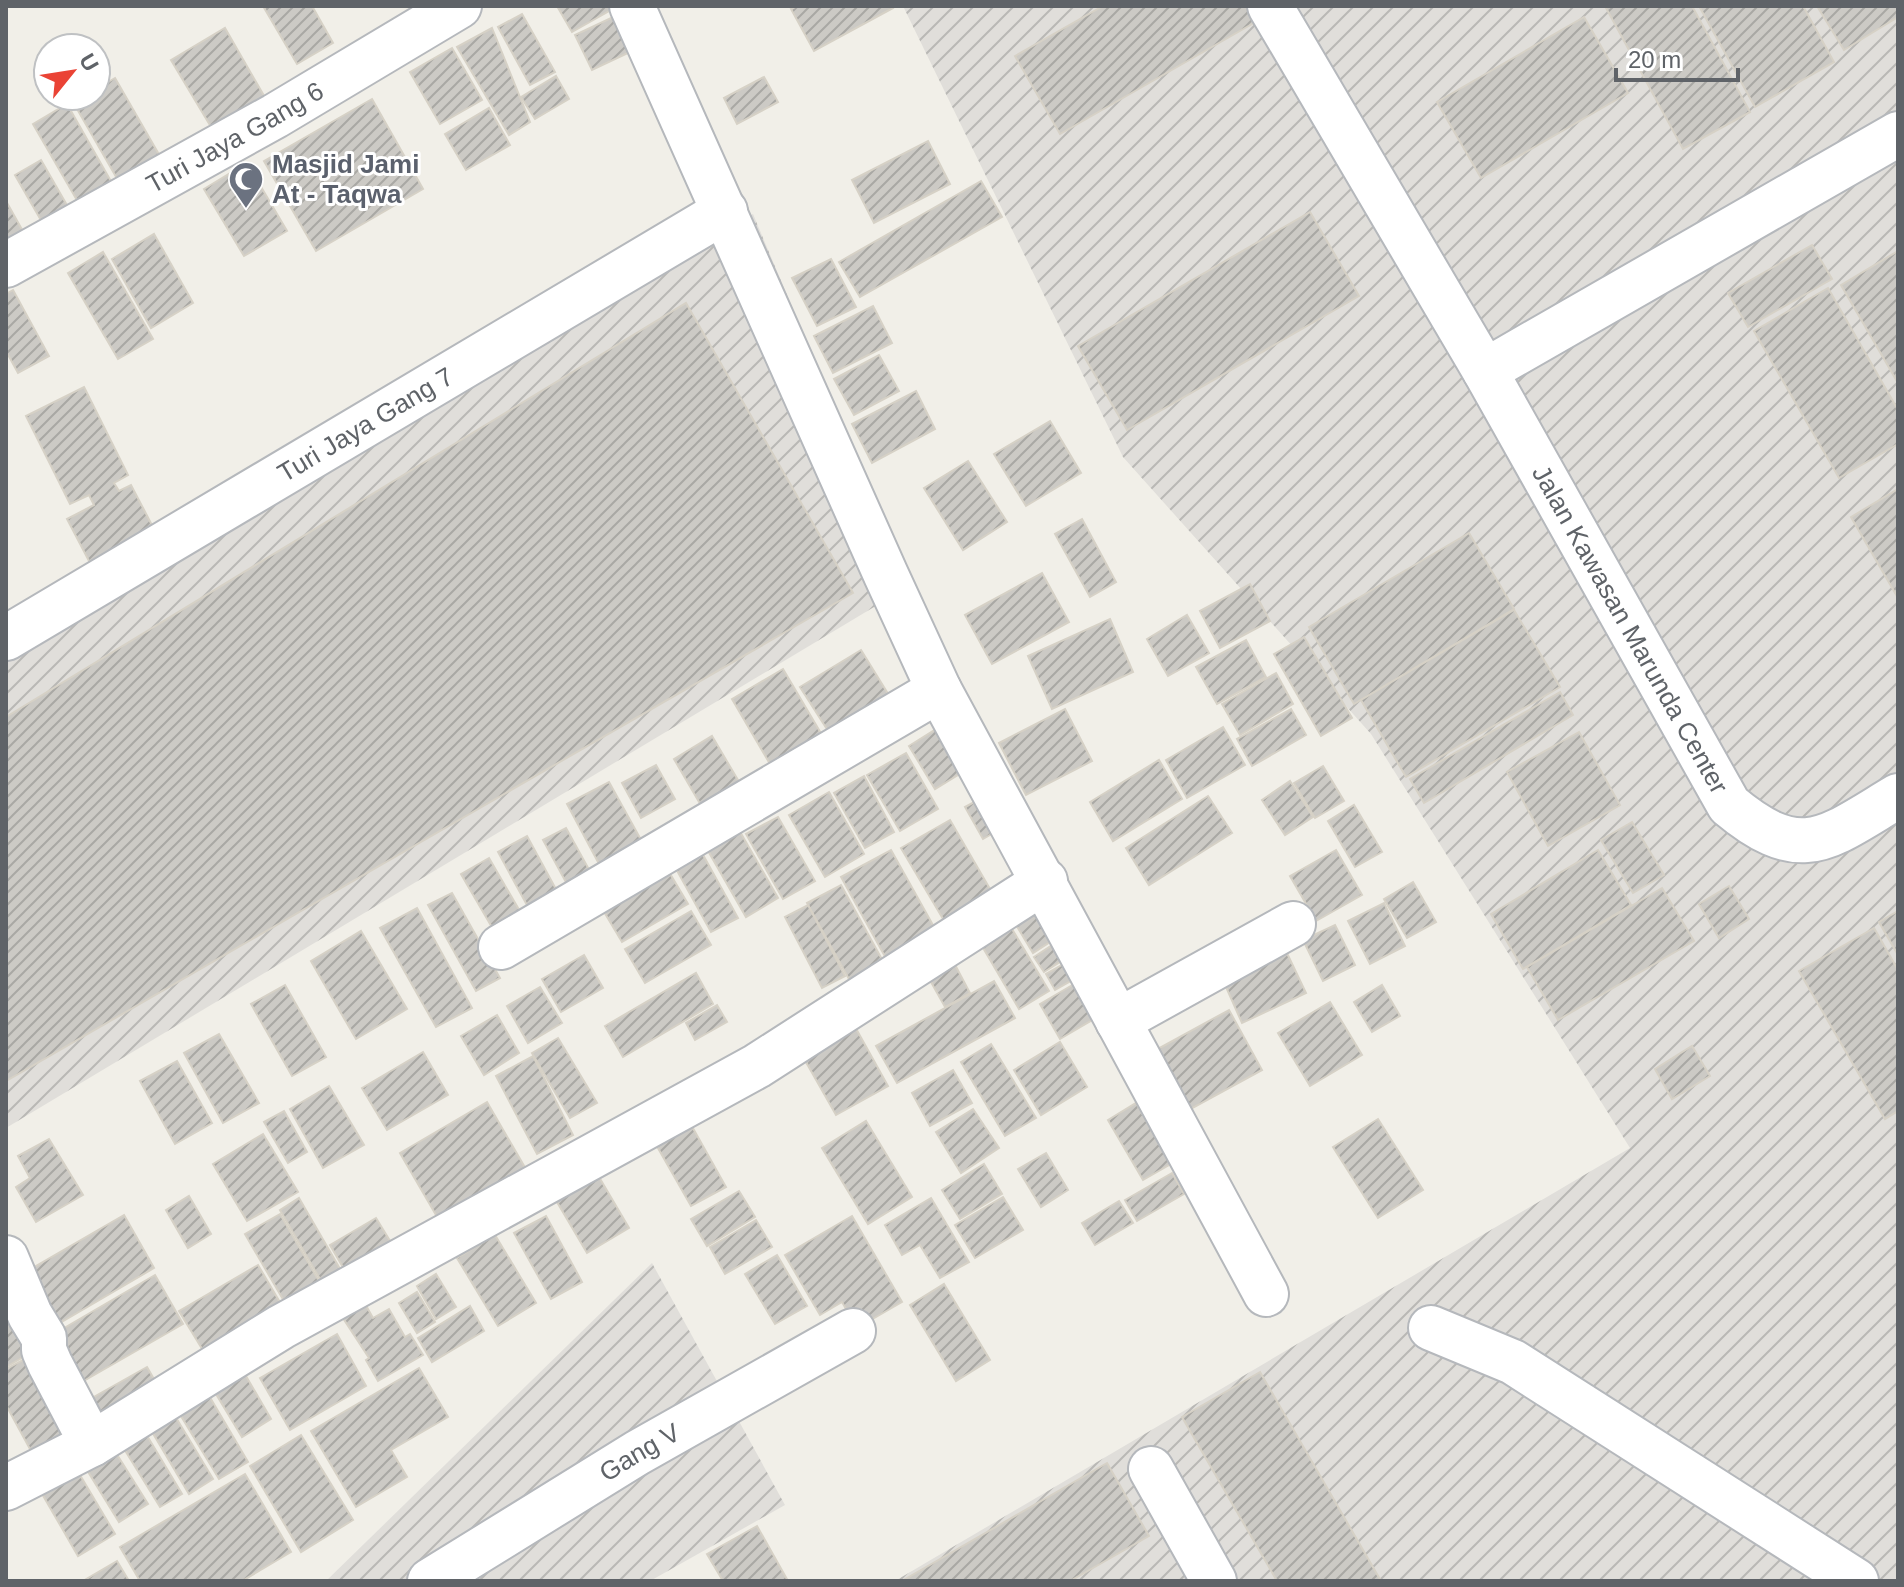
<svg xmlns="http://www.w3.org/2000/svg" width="1904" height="1587" viewBox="0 0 1904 1587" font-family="Arial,sans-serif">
<defs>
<pattern id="industrial-furrows" width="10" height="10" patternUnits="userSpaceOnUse" patternTransform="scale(2)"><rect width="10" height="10" fill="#e0deda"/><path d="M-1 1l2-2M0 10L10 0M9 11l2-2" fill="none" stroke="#b9b8b5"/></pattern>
<pattern id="building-hatch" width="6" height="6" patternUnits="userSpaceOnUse" patternTransform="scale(2)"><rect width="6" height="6" fill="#cccac5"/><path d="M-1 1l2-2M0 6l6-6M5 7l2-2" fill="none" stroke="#a9a8a4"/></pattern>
</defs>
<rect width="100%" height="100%" fill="#f1efe8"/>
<!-- industrial -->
<g fill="url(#industrial-furrows)">
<polygon points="903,6 1898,6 1898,1581 895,1581 1630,1148 1371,734 1123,457"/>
<polygon points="753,214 909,586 6,1128 6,658"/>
<polygon points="652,1263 785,1505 650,1581 326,1581"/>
</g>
<!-- building -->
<g fill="url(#building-hatch)" stroke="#d6d1c6" stroke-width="2">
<polygon points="263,6 312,6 333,43 297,64"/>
<polygon points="557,6 618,6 572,32"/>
<polygon points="797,6 892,6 893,8 814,51 791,9"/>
<polygon points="1103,6 1260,6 1266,16 1060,134 1015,56"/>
<polygon points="1605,6 1692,6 1750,112 1683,149"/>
<polygon points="1699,6 1803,6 1834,62 1755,107"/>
<polygon points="1817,6 1898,6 1898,17 1844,50"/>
<polygon points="630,9 647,44 592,70 575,35"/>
<polygon points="522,14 555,72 530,85 498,27"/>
<polygon points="1584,17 1628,93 1481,178 1437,102"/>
<polygon points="225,28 267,101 214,132 171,60"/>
<polygon points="492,28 530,122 509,135 457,47"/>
<polygon points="452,48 482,100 440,124 410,72"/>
<polygon points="556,76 569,99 535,119 521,97"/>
<polygon points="764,77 778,102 737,124 724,98"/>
<polygon points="115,78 165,165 123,189 73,102 84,96 96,96 96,89"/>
<polygon points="372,99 423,189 316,251 264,161"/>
<polygon points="67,104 116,190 82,209 33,124"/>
<polygon points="489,108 510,145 466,170 445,134"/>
<polygon points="928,141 950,184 874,223 852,180"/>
<polygon points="41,160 72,214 46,229 15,175"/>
<polygon points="247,163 287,231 244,256 204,189"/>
<polygon points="981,181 1002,217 860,297 839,262"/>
<polygon points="6,201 29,242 6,254"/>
<polygon points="1310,212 1359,296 1127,430 1078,346"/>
<polygon points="154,234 193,303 151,328 112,259"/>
<polygon points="1812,245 1832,279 1748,327 1728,293"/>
<polygon points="1898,251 1898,383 1841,285"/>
<polygon points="103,252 153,339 118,359 68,273"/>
<polygon points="831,259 856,307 817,326 792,278"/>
<polygon points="1828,288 1898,410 1898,444 1839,478 1754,331"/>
<polygon points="13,290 49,356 18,373 6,351 6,294"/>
<polygon points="686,303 853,593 6,1081 6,717"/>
<polygon points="873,306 892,343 833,373 814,336"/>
<polygon points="879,355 899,391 854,415 834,379"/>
<polygon points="84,387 128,475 114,483 119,491 131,485 154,529 90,563 67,519 94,505 89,495 70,504 26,416"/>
<polygon points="916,391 935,429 872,463 852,424"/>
<polygon points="1050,421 1081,473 1026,506 994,454"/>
<polygon points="968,461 1007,522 963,550 924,488"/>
<polygon points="1898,489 1898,598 1851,517"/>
<polygon points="1082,519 1116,582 1090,597 1055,534"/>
<polygon points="1469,533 1514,609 1354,704 1309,627"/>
<polygon points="1042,573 1069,622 992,664 965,615"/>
<polygon points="1250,584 1270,621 1220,648 1200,611"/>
<polygon points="1514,610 1560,687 1406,777 1361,700"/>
<polygon points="1187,615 1209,653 1168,676 1147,639"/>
<polygon points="1110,619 1133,672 1052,709 1028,656"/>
<polygon points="1304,637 1352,718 1321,736 1274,654"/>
<polygon points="1246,640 1266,677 1217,704 1196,667"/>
<polygon points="861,650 890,697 830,734 800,687"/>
<polygon points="783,669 829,747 777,776 732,699"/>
<polygon points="1276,673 1293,704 1240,735 1222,704"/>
<polygon points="1560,692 1573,715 1424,803 1410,779"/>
<polygon points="1065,709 1092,761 1026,795 999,743"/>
<polygon points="1291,709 1306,735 1252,766 1237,739"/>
<polygon points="949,721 976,764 935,789 909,746"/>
<polygon points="1223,727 1245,765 1187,798 1166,760"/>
<polygon points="1579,732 1620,805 1548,846 1507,772"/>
<polygon points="712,736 745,792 706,814 674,759"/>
<polygon points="906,753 938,809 900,831 867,775"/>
<polygon points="1159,760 1182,799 1113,841 1090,802"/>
<polygon points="656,765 675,799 641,818 622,783"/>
<polygon points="1323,766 1344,801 1315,818 1294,783"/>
<polygon points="864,776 894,832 865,848 834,793"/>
<polygon points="1290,781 1313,817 1285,835 1262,800"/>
<polygon points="609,782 650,856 607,879 567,804"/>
<polygon points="829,792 864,854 825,877 789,815"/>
<polygon points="991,793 1009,824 983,839 965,807"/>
<polygon points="1208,796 1232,833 1149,885 1126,848"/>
<polygon points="1354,805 1382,852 1355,867 1328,821"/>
<polygon points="778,817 815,881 783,899 746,834"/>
<polygon points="950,820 994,896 946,924 901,848"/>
<polygon points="1632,822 1664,875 1633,893 1601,840"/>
<polygon points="566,828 597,884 574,897 543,840"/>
<polygon points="739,830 778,898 746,917 707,849"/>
<polygon points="527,836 563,902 534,918 498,852"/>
<polygon points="891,850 938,934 888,962 841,877"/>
<polygon points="1336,850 1362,895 1316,921 1290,876"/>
<polygon points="1598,850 1631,905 1523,969 1491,914"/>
<polygon points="702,853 738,918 711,932 675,867"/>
<polygon points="489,858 525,920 497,936 461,874"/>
<polygon points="669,872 688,904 622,942 603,910"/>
<polygon points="1413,882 1436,922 1407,938 1384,899"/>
<polygon points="841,885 884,963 850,981 807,903"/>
<polygon points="1729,886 1749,919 1719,938 1699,904"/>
<polygon points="1662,888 1694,941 1558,1020 1527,967"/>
<polygon points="452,893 500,978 476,991 428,905"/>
<polygon points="1038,898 1061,935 1033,953 1010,915"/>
<polygon points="1384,903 1405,946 1370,964 1348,921"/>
<polygon points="808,905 845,976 822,988 785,917"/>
<polygon points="417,908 472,1008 436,1027 380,928"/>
<polygon points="691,911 711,945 645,983 625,949"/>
<polygon points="1898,911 1898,955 1879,922"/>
<polygon points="1335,925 1355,965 1323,981 1303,940"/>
<polygon points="1874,928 1898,970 1898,1111 1885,1119 1799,971"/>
<polygon points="1012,929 1049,991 1019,1009 982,946"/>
<polygon points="361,931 407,1009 356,1039 311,961"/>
<polygon points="1063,938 1073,954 1044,972 1034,957"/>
<polygon points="1285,949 1306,993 1242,1023 1222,978"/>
<polygon points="584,955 603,988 561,1012 542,979"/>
<polygon points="1074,958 1083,974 1055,990 1046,974"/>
<polygon points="953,961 970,993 945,1007 927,975"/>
<polygon points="696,973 713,1004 623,1057 605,1026"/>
<polygon points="1086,977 1106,1012 1060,1039 1040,1004"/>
<polygon points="994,981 1015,1018 897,1083 876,1046"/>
<polygon points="285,985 326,1057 292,1076 251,1004"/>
<polygon points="1382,985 1400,1016 1372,1032 1354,1002"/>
<polygon points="540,987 562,1023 528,1043 507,1006"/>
<polygon points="1330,1002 1362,1055 1310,1086 1278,1033"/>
<polygon points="717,1005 727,1022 695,1040 686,1023"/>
<polygon points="1229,1010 1262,1070 1189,1110 1156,1050"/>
<polygon points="497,1015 519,1053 484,1075 461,1036"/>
<polygon points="854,1025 888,1086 836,1115 802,1055"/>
<polygon points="219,1034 259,1103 223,1123 184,1053"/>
<polygon points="558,1038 597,1103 570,1118 532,1053"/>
<polygon points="1060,1042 1087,1087 1041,1115 1014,1070"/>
<polygon points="991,1044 1036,1118 1005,1136 961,1062"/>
<polygon points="1692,1046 1710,1076 1672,1099 1655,1069"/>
<polygon points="423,1052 448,1095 387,1130 362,1088"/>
<polygon points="533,1056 573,1135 537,1154 496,1076"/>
<polygon points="177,1061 212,1123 175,1144 140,1081"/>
<polygon points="953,1070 972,1103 930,1126 912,1093"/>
<polygon points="329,1086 364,1145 323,1168 290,1109"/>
<polygon points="487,1102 527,1171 440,1222 400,1153"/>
<polygon points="1136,1103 1171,1164 1143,1180 1108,1120"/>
<polygon points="973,1109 999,1148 961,1173 936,1132"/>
<polygon points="284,1111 307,1152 288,1163 264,1122"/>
<polygon points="685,1114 726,1187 691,1206 650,1134"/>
<polygon points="1378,1119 1423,1190 1378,1218 1333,1147"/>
<polygon points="866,1121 912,1197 868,1224 822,1148"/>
<polygon points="263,1134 298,1192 247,1221 213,1164"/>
<polygon points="49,1139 83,1195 36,1222 16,1187 30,1178 18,1156"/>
<polygon points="1046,1153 1068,1190 1041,1207 1018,1169"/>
<polygon points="589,1160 629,1228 587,1253 547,1185"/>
<polygon points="984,1164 1002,1194 960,1219 942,1190"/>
<polygon points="1172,1173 1184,1194 1137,1221 1125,1200"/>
<polygon points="739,1191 755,1217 707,1246 691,1219"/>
<polygon points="189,1196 211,1234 188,1248 166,1210"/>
<polygon points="1003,1197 1023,1230 975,1258 955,1225"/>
<polygon points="299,1198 343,1274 324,1286 280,1210"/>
<polygon points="931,1198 969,1262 940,1278 920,1245 902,1255 885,1225"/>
<polygon points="1119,1201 1133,1223 1095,1245 1082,1223"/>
<polygon points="280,1214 323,1288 288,1308 245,1234"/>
<polygon points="124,1215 154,1268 48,1330 17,1277"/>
<polygon points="546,1216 582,1282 551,1299 514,1233"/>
<polygon points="852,1216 902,1302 857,1328 842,1302 820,1315 785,1255"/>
<polygon points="376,1218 398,1254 351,1281 330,1245"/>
<polygon points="756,1220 772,1247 725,1274 710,1247"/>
<polygon points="495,1235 536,1303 498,1326 457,1258"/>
<polygon points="777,1255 807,1306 775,1324 745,1274"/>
<polygon points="258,1265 285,1311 207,1357 179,1311"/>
<polygon points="436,1274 456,1307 436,1319 417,1286"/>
<polygon points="155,1275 183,1324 75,1386 47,1338"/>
<polygon points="944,1284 990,1360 956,1381 910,1305"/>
<polygon points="417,1292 435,1322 417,1333 399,1303"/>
<polygon points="6,1300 44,1345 6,1367"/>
<polygon points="364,1302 373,1318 389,1309 405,1337 410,1334 423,1355 378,1381 366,1360 369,1358 341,1315"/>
<polygon points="470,1306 484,1331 432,1362 418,1338"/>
<polygon points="337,1334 366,1386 290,1430 260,1378"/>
<polygon points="34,1354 80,1439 37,1462 6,1405 6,1369"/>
<polygon points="147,1367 159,1388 96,1425 83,1403"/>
<polygon points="419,1368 448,1417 391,1450 407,1477 356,1507 311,1431"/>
<polygon points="243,1371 271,1419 242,1437 213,1389"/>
<polygon points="1260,1372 1381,1581 1277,1581 1182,1417"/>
<polygon points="208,1394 248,1462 219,1479 178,1411"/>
<polygon points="175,1416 213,1479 189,1494 151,1430"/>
<polygon points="146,1434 182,1494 160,1507 123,1447"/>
<polygon points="301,1435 353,1520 301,1552 250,1466"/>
<polygon points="116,1453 148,1504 119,1522 87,1470"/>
<polygon points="1107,1463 1149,1536 1070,1581 902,1581"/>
<polygon points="77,1470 115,1534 78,1556 41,1492"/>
<polygon points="245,1474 291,1552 242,1581 140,1581 120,1547"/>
<polygon points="757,1526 788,1581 723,1581 707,1554"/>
<polygon points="117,1561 129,1581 83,1581"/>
</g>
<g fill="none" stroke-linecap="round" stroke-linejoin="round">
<!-- minor casing -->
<g stroke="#b5b8bc" stroke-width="48">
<g id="minor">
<polyline points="632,6 886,575 939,690 1266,1294"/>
<path id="s1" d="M 1270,6 L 1485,371 L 1729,805 C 1802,866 1827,838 1898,796"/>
<path id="s2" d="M 6,265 L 275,116 L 459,6"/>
<polyline points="1485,371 1898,134"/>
<path id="s3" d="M 6,638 L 725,211"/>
<polyline points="501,947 939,690"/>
<polyline points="1118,1021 1293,924"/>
<polyline points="6,1258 30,1315 44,1338 44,1350 50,1364 92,1444"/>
<polyline points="1431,1328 1513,1362 1856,1581"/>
<polyline points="1151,1469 1214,1581"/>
<polyline points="6,1488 92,1444 281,1327 757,1066 1045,881"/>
<path id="s4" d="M 430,1581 L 637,1453 L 853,1331"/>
</g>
</g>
<!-- minor -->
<use href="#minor" stroke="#fff" stroke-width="44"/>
</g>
<!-- icons -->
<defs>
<g id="mosque-pin" transform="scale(1.8)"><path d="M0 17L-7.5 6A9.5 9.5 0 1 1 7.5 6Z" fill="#6b7280" stroke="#fff"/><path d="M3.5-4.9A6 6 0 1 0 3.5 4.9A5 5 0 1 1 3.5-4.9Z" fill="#fff"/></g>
</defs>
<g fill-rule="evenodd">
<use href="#mosque-pin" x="246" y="179"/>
</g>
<g text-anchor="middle" stroke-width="6" stroke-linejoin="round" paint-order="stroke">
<!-- street labels -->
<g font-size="26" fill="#5f6368" stroke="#fff">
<text dy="9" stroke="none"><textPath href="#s2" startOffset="262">Turi Jaya Gang 6</textPath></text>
<text dy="9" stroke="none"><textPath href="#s3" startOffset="418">Turi Jaya Gang 7</textPath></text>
<text dy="9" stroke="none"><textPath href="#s1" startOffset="720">Jalan Kawasan Marunda Center</textPath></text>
<text dy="9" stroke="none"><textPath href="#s4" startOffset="246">Gang V</textPath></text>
</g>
<!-- worship labels -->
<g font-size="26" font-weight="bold" fill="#5b616d" stroke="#fff" text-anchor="start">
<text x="272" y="173">Masjid Jami<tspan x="272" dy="30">At - Taqwa</tspan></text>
</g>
</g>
<!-- border -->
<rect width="1904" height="1587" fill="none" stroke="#5f6368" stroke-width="16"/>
<!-- north arrow -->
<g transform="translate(72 72) rotate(60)"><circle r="38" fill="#ffffff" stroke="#bfc1c3" stroke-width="2"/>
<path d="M0-6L14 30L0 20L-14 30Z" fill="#ea4335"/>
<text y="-12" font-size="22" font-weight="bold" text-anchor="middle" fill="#5f6368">U</text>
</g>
<!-- scale -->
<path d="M1616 68v12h122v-12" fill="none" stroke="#5f6368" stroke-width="4"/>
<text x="1628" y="68" font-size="24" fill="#5f6368" stroke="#ffffff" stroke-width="6" paint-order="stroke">20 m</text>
</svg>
